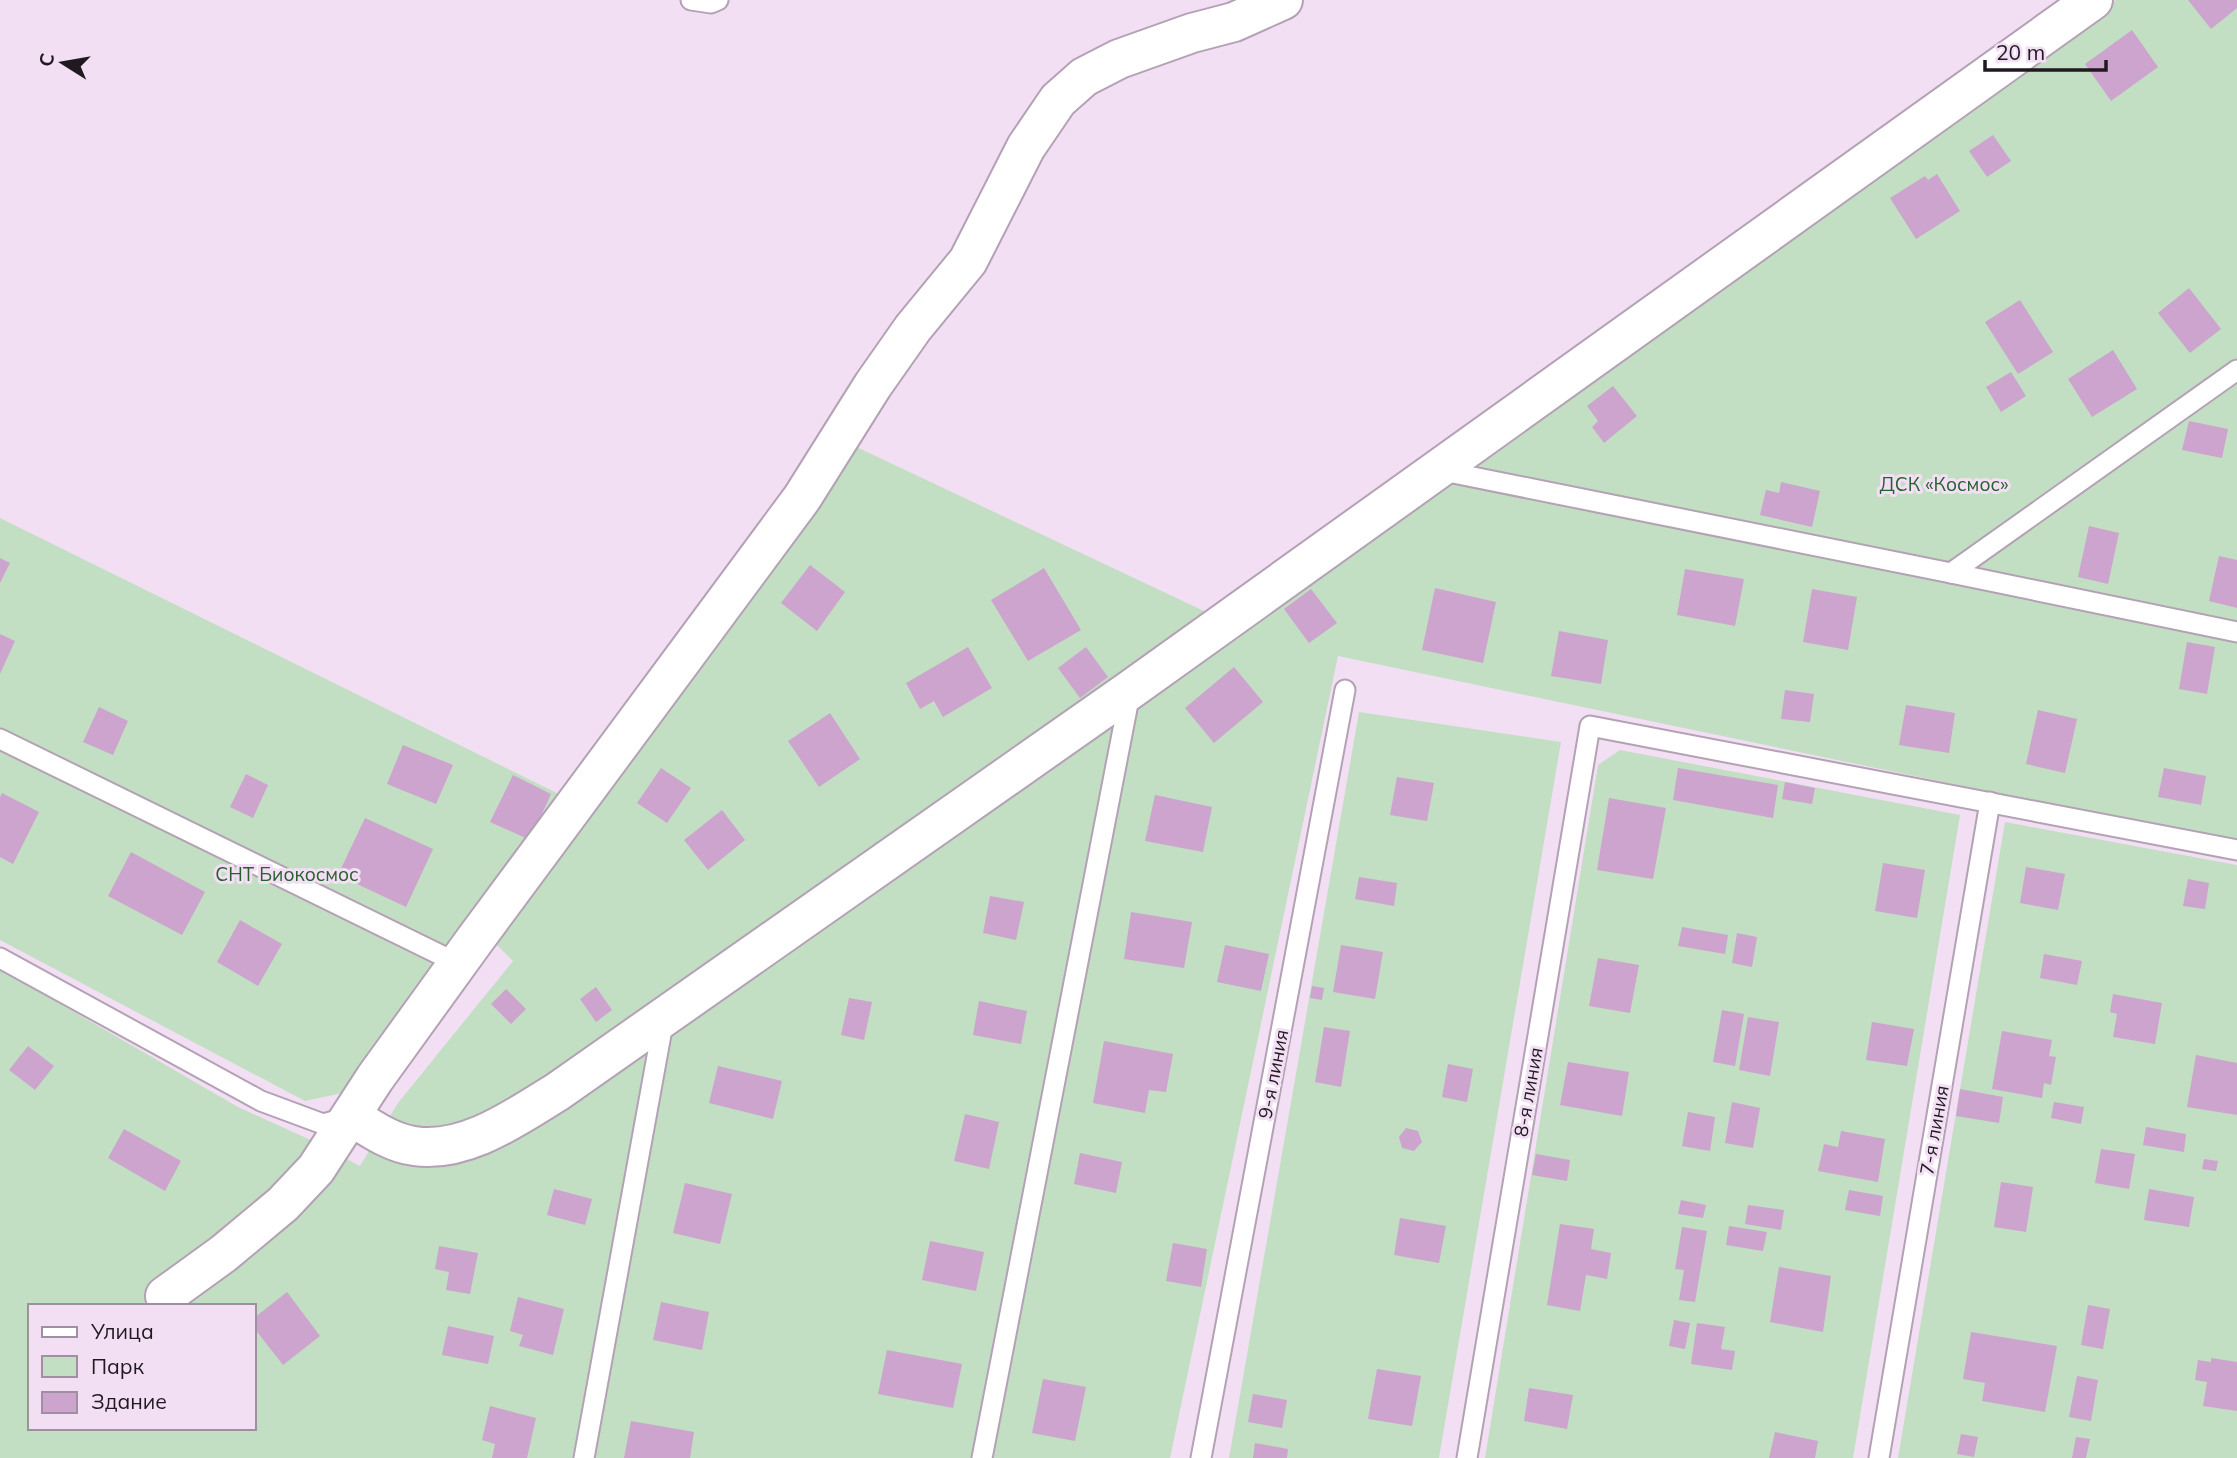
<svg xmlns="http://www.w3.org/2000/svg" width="2237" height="1458" viewBox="0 0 2237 1458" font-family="Mulish,sans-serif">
<rect width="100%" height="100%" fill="#f3dff4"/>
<!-- green -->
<g fill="#c2dfc3" fill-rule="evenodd">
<path d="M 2116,0 L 2237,0 L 2237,840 L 1991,792 L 1338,656 L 1170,1458 L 0,1458 L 0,969 L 238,1107 L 313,1141 L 360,1166 L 398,1103 L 513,961 L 497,945 L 593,811 L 848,443 L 1204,611 L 1234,634 ZM 30,1306 L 254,1306 L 254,1428 L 30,1428 Z"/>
<polygon points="0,518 573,801 379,1085 305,1101 0,940"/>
<polygon points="1359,712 1561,742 1439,1458 1229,1458"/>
<polygon points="1620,750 1960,815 1853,1458 1485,1458 1598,765"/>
<polygon points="2005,822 2237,865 2237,1458 1898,1458"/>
</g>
<!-- building -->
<g fill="#cca4ce">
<polygon points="2188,0 2237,0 2237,8 2211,29"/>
<polygon points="2132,30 2158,67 2111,101 2085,64"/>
<polygon points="1993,135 2011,161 1987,177 1969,151"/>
<polygon points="1937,174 1960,211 1916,239 1890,198 1925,176 1928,180"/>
<polygon points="2189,288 2221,329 2190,353 2158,313"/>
<polygon points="2020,300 2053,352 2018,374 1985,322"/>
<polygon points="2113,350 2137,389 2092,417 2068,379"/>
<polygon points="2011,372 2026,396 2001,412 1986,387"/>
<polygon points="1613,386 1637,416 1604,443 1592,427 1598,421 1587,406"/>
<polygon points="2189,421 2228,429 2222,458 2182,450"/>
<polygon points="1781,482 1820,491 1812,527 1760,515 1766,490 1779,493"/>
<polygon points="2089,526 2119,533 2108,584 2078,577"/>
<polygon points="2219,556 2237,560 2237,608 2209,601"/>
<polygon points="0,558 10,563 0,583"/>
<polygon points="810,565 845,592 817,631 781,603"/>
<polygon points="1044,568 1081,630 1028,661 991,600"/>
<polygon points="1685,569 1744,579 1735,626 1677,615"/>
<polygon points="1435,588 1496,602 1483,663 1422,650"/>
<polygon points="1311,589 1337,623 1309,643 1284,609"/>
<polygon points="1812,589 1857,597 1848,650 1803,642"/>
<polygon points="1559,631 1608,640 1601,684 1551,676"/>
<polygon points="0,634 15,641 0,674"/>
<polygon points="2187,642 2215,647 2207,694 2179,689"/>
<polygon points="968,647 992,688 943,717 934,701 920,709 906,683"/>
<polygon points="1086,647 1108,677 1080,698 1058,668"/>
<polygon points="1234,667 1263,702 1214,743 1185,708"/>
<polygon points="1785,690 1814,694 1810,722 1781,719"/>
<polygon points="1906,705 1955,713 1949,753 1899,745"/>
<polygon points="99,707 128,721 113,755 83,742"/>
<polygon points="2038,710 2077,719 2065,773 2026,764"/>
<polygon points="830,713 860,759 819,787 788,741"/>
<polygon points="403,745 453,765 436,804 387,784"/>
<polygon points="661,768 691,788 667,823 637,803"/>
<polygon points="1678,768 1778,785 1773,818 1673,800"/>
<polygon points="2164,768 2206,776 2201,805 2158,797"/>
<polygon points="246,774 268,785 253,818 230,807"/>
<polygon points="513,775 551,794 530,840 490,822"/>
<polygon points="1397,777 1434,783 1427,821 1390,815"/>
<polygon points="1785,782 1815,788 1812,804 1782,799"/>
<polygon points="2,793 39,812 13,864 0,857 0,797"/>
<polygon points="1155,795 1212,807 1203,852 1145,841"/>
<polygon points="1609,798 1666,808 1653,879 1597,870"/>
<polygon points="722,810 745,840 708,870 684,840"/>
<polygon points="365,818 433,849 406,907 338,875"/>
<polygon points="131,852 205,892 182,935 108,896"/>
<polygon points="1883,863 1925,870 1917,918 1875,911"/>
<polygon points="2026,867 2065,874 2058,910 2020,903"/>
<polygon points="1359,877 1397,883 1394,906 1355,899"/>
<polygon points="2188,879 2209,883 2205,909 2183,906"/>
<polygon points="990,896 1024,902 1016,940 983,933"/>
<polygon points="1131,912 1192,922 1184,968 1124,959"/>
<polygon points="240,920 282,944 258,986 217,962"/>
<polygon points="1682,927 1728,935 1725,954 1678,946"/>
<polygon points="1737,933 1757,937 1752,967 1732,963"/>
<polygon points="1225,945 1269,954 1261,991 1217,982"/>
<polygon points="1341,945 1383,952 1375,999 1333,992"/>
<polygon points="2044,954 2082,961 2077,985 2040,978"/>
<polygon points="1598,958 1639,965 1630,1013 1589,1006"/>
<polygon points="1312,986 1324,988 1322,1000 1310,998"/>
<polygon points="596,987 612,1010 596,1022 580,999"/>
<polygon points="506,989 526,1009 511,1024 491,1004"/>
<polygon points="2113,994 2162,1003 2155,1044 2113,1037 2117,1014 2110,1012"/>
<polygon points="849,998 872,1002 864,1040 841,1035"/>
<polygon points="979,1001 1027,1011 1021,1044 973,1035"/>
<polygon points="1722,1010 1744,1014 1735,1066 1713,1062"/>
<polygon points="1748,1017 1779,1022 1770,1076 1739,1070"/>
<polygon points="1872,1022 1914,1029 1907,1066 1866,1060"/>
<polygon points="1324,1027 1350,1031 1341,1087 1315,1082"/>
<polygon points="2002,1031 2052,1040 2049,1056 2056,1057 2051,1085 2044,1083 2042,1098 1992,1089"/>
<polygon points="1104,1041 1173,1054 1166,1092 1149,1090 1145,1113 1093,1103"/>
<polygon points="28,1046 54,1066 35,1090 9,1070"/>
<polygon points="2196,1055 2237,1063 2237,1115 2187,1107"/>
<polygon points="1568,1062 1629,1072 1622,1116 1560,1105"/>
<polygon points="1448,1064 1473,1069 1467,1102 1442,1097"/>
<polygon points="718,1066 782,1081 773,1119 709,1103"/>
<polygon points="1960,1089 2003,1097 1999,1123 1956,1116"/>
<polygon points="1732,1102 1760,1108 1753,1148 1725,1143"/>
<polygon points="2054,1102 2084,1107 2081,1124 2051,1118"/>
<polygon points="1688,1112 1715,1117 1710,1151 1682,1146"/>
<polygon points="965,1114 999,1122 989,1169 954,1161"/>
<polygon points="2146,1127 2186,1134 2184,1152 2143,1145"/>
<polygon points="1406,1128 1418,1131 1422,1142 1414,1151 1402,1148 1399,1137"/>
<polygon points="124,1129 181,1161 165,1191 108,1158"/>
<polygon points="1841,1131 1885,1139 1878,1182 1818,1171 1824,1144 1838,1147"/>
<polygon points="2101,1149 2135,1154 2129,1189 2095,1183"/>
<polygon points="1080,1153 1122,1162 1116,1193 1074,1184"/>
<polygon points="1536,1154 1570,1160 1567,1181 1532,1175"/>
<polygon points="2204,1159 2218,1161 2216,1171 2202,1169"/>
<polygon points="2001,1182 2033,1187 2026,1232 1994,1227"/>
<polygon points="685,1183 732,1194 720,1244 673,1233"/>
<polygon points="554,1189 592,1199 585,1225 547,1215"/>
<polygon points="2149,1189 2194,1197 2189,1227 2144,1220"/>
<polygon points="1849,1190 1883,1196 1880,1216 1845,1210"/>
<polygon points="1681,1200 1706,1205 1703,1218 1678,1214"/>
<polygon points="1748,1205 1784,1210 1781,1230 1745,1224"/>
<polygon points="1400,1218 1446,1226 1439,1263 1394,1255"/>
<polygon points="1560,1224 1594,1229 1591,1249 1611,1253 1607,1279 1586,1275 1580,1311 1547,1305"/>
<polygon points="1729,1226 1767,1232 1763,1251 1726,1245"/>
<polygon points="1682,1227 1707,1231 1695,1302 1679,1300 1684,1270 1675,1269"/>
<polygon points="930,1241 984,1252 976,1291 922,1280"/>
<polygon points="1173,1243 1207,1249 1201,1287 1166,1281"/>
<polygon points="439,1246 478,1253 470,1294 446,1290 449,1272 435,1269"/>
<polygon points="1779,1267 1831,1276 1823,1332 1770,1322"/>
<polygon points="287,1292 320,1336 283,1365 254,1328 254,1318"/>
<polygon points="518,1297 564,1309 553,1355 519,1346 523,1335 510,1331"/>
<polygon points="661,1302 709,1312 702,1350 653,1340"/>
<polygon points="2088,1305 2110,1309 2103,1349 2081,1345"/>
<polygon points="1674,1320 1690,1323 1685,1349 1669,1346"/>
<polygon points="1697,1323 1725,1327 1721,1349 1735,1351 1732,1370 1691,1364"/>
<polygon points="448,1326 494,1336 488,1364 442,1355"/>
<polygon points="1971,1332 2057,1346 2045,1412 1982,1401 1985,1383 1963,1379"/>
<polygon points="887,1350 962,1364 953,1408 878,1394"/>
<polygon points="2211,1358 2237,1362 2237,1411 2203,1406 2207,1382 2195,1380 2198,1360 2211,1362"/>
<polygon points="1377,1369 1421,1376 1412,1426 1368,1419"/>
<polygon points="2077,1376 2098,1380 2091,1421 2069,1417"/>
<polygon points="1043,1379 1086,1387 1075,1441 1032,1433"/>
<polygon points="1529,1388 1573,1395 1567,1429 1524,1421"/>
<polygon points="1253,1394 1287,1400 1282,1428 1248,1422"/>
<polygon points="490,1406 536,1418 527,1458 492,1458 495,1444 482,1440"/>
<polygon points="631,1421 694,1432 690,1458 624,1458"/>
<polygon points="1775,1432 1818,1441 1815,1458 1769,1458"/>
<polygon points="1961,1434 1978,1437 1974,1457 1957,1454"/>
<polygon points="2076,1437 2090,1439 2086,1458 2072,1458"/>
<polygon points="1255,1443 1288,1449 1287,1458 1253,1458"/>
</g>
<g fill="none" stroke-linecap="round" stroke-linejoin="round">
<!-- service casing -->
<g stroke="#b4a1b5" stroke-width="23">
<g id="service">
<polyline points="691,0 711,3 718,0"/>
<polyline points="1438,470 1951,573 2237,370"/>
<polyline points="1951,573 2237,632"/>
<polyline points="0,739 459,964"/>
<polyline points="0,958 261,1101 323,1124 346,1118"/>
<polyline points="584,1458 664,1018"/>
<polyline points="982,1458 1130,693"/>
<polyline points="1201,1458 1345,690"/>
<polyline points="1467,1458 1590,726 2237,850"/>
<polyline points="1879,1458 1990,802"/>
</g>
</g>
<!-- minor casing -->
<g stroke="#b4a1b5" stroke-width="42">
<g id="minor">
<path d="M 351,1116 C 370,1128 391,1143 414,1146 C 465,1154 516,1117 557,1092 L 1130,690 L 2093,0"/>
<polyline points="165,1296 223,1254 283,1204 316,1169 375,1078 474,941 802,498 873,385 913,328 968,261 1026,147 1058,100 1084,77 1119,59 1192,33 1234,22 1283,0"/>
</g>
</g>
<!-- service -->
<use href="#service" stroke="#fff" stroke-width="19"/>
<!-- minor -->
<use href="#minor" stroke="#fff" stroke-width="38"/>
</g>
<g text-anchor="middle" stroke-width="6" stroke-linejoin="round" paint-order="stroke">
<!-- park labels -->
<g font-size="19" fill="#26612d" stroke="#f3dff4">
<text x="1944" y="491">ДСК «Космос»</text>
<text x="287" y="881">СНТ Биокосмос</text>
</g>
<!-- street labels -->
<g font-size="19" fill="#201921" stroke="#f3dff4">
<text transform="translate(1273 1074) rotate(-79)" y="7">9-я линия</text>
<text transform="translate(1528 1092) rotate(-80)" y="7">8-я линия</text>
<text transform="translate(1934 1130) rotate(-80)" y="7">7-я линия</text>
</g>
</g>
<!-- legend -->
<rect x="28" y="1304" width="228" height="126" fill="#f3dff4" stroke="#9f90a0" stroke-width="2"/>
<rect x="42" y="1327" width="35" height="10" fill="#ffffff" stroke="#9f90a0" stroke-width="2"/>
<text x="91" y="1339" font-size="21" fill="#201921">Улица</text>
<rect x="42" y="1356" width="35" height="21" fill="#c2dfc3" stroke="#9f90a0" stroke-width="2"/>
<text x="91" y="1374" font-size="21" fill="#201921">Парк</text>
<rect x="42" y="1392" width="35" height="21" fill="#cca4ce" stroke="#9f90a0" stroke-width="2"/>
<text x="91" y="1409" font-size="21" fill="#201921">Здание</text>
<!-- north arrow -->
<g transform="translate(63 63) rotate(281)" stroke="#f3dff4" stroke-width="5" paint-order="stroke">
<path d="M0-5L12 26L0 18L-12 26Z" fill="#201921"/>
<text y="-10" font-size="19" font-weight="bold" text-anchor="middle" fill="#201921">С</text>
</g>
<!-- scale -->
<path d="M1985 60v10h121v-10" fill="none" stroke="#201921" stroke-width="3.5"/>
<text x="1996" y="60" font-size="21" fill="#201921" stroke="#f3dff4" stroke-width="5" paint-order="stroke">20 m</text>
</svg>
